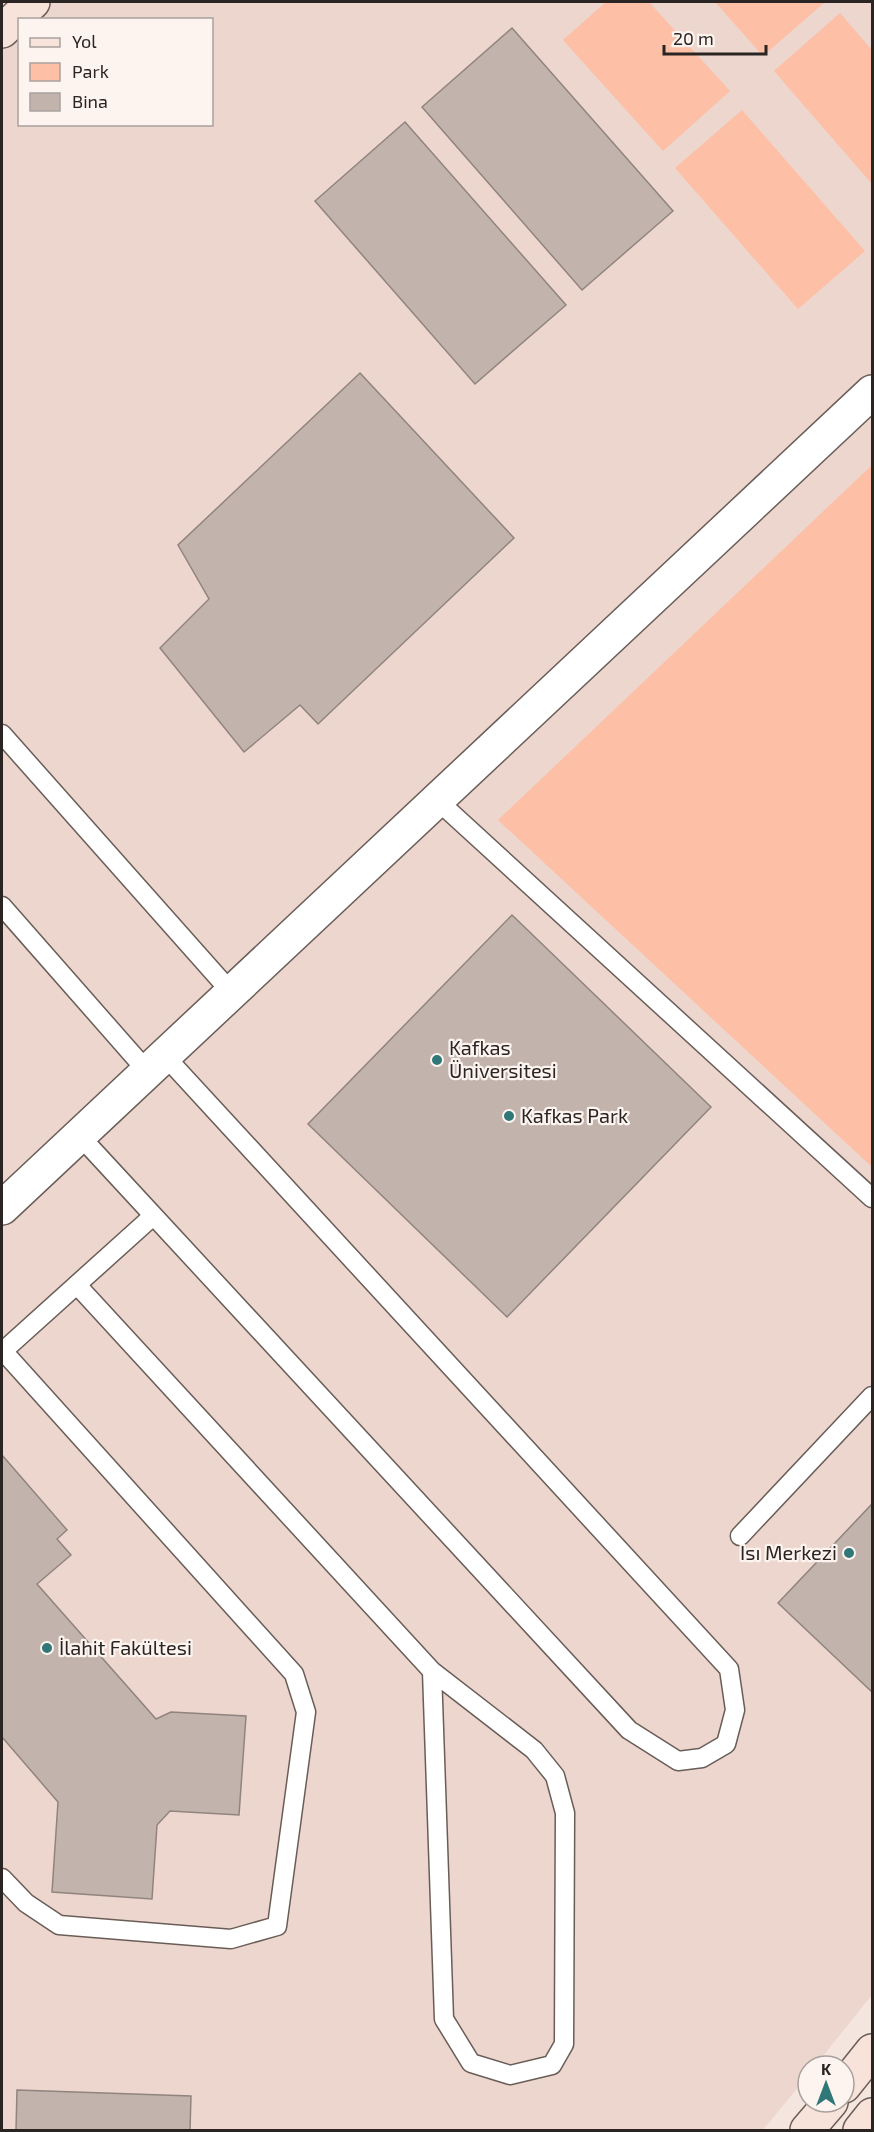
<svg xmlns="http://www.w3.org/2000/svg" width="874" height="2132" viewBox="0 0 874 2132" font-family="'Exo 2',sans-serif">
<rect width="100%" height="100%" fill="#f5e5df"/>
<!-- built -->
<path fill="#edd6ce" fill-rule="evenodd" d="M 2,2 L 872,2 L 872,1995 L 815,2066 L 808,2066 L 808,2075 L 763,2130 L 2,2130 ZM 20,20 L 212,20 L 212,124 L 20,124 Z"/>
<!-- green -->
<g fill="#fdbfa5">
<polygon points="606,2 649,2 730,91 663,151 563,40"/>
<polygon points="715,2 825,2 763,56"/>
<polygon points="840,13 872,50 872,184 774,71"/>
<polygon points="742,110 865,251 798,309 675,168"/>
<polygon points="872,465 872,1167 498,820"/>
</g>
<!-- building -->
<g fill="#c2b3ad" stroke="#91847e" stroke-width="1.5">
<polygon points="512,28 673,211 582,290 422,107"/>
<polygon points="405,122 566,305 475,384 315,201"/>
<polygon points="360,373 514,538 318,724 300,705 244,752 160,648 209,599 178,545"/>
<polygon points="512,915 711,1107 507,1317 308,1124"/>
<polygon points="2,1455 67,1530 57,1539 71,1555 37,1584 156,1719 171,1712 246,1716 239,1815 170,1811 157,1825 152,1899 52,1892 58,1802 2,1737"/>
<polygon points="872,1504 872,1692 778,1603"/>
<polygon points="17,2090 191,2096 190,2130 16,2130"/>
</g>
<g fill="none" stroke-linecap="round" stroke-linejoin="round">
<!-- lane casing -->
<g stroke="#6a5d58" stroke-width="21">
<g id="lane">
<polyline points="2,734 231,992"/>
<polyline points="437,800 872,1198"/>
<polyline points="2,906 147,1071"/>
<polyline points="79,1135 629,1730 678,1761 702,1758 726,1744 735,1710 729,1669 164,1055"/>
<polyline points="77,1285 432,1671 444,2019 471,2063 510,2075 552,2065 564,2044 565,1813 555,1776 534,1750 432,1671"/>
<polyline points="2,1352 153,1216"/>
<polyline points="740,1536 872,1396"/>
<polyline points="2,1878 26,1903 59,1925 231,1939 277,1926 306,1712 294,1674 3,1351"/>
</g>
</g>
<!-- street casing -->
<g stroke="#6a5d58" stroke-width="36">
<polyline id="street" points="2,1208 872,392"/>
</g>
<!-- secondary casing -->
<g stroke="#6a5d58" stroke-width="36">
<g id="secondary">
<polyline points="2,31 33,2"/>
<polyline points="844,2086 872,2051"/>
<polyline points="807,2130 831,2102"/>
<polyline points="860,2130 872,2115"/>
</g>
</g>
<!-- lane -->
<use href="#lane" stroke="#fff" stroke-width="18"/>
<!-- street -->
<use href="#street" stroke="#fff" stroke-width="33"/>
<!-- secondary -->
<use href="#secondary" stroke="#f8e3da" stroke-width="33"/>
</g>
<!-- markers -->
<g fill="#2f7877" stroke="#fdf4f0" stroke-width="2">
<circle cx="437" cy="1060" r="6"/>
<circle cx="509" cy="1116" r="6"/>
<circle cx="849" cy="1553" r="6"/>
<circle cx="47" cy="1648" r="6"/>
</g>
<g text-anchor="middle" stroke-width="4.5" stroke-linejoin="round" paint-order="stroke">
<!-- poi labels -->
<g font-size="20" fill="#2a2422" stroke="#fdf4f0" text-anchor="start">
<text x="449" y="1055">Kafkas<tspan x="449" dy="23">Üniversitesi</tspan></text>
<text x="521" y="1123">Kafkas Park</text>
<text x="837" y="1560" text-anchor="end">Isı Merkezi</text>
<text x="59" y="1655">İlahit Fakültesi</text>
</g>
</g>
<!-- border -->
<rect width="874" height="2132" fill="none" stroke="#2a2422" stroke-width="6"/>
<!-- legend -->
<rect x="18" y="18" width="195" height="108" fill="#fdf4f0" stroke="#a9a19e" stroke-width="1.5"/>
<rect x="30" y="38" width="30" height="9" fill="#f8e3da" stroke="#a9a19e" stroke-width="1.5"/>
<text x="72" y="48" font-size="18" fill="#2a2422">Yol</text>
<rect x="30" y="63" width="30" height="18" fill="#fdbfa5" stroke="#a9a19e" stroke-width="1.5"/>
<text x="72" y="78" font-size="18" fill="#2a2422">Park</text>
<rect x="30" y="93" width="30" height="18" fill="#c2b3ad" stroke="#a9a19e" stroke-width="1.5"/>
<text x="72" y="108" font-size="18" fill="#2a2422">Bina</text>
<!-- north arrow -->
<g transform="translate(826 2084)"><circle r="28" fill="#fdf4f0" stroke="#a9a19e" stroke-width="1.5"/>
<path d="M0-4.5L10 22L0 15L-10 22Z" fill="#2f7877"/>
<text y="-9" font-size="16" font-weight="bold" text-anchor="middle" fill="#2a2422">K</text>
</g>
<!-- scale -->
<path d="M664 45v9h102v-9" fill="none" stroke="#2a2422" stroke-width="3"/>
<text x="673" y="45" font-size="18" fill="#2a2422" stroke="#fdf4f0" stroke-width="4.5" paint-order="stroke">20 m</text>
</svg>
